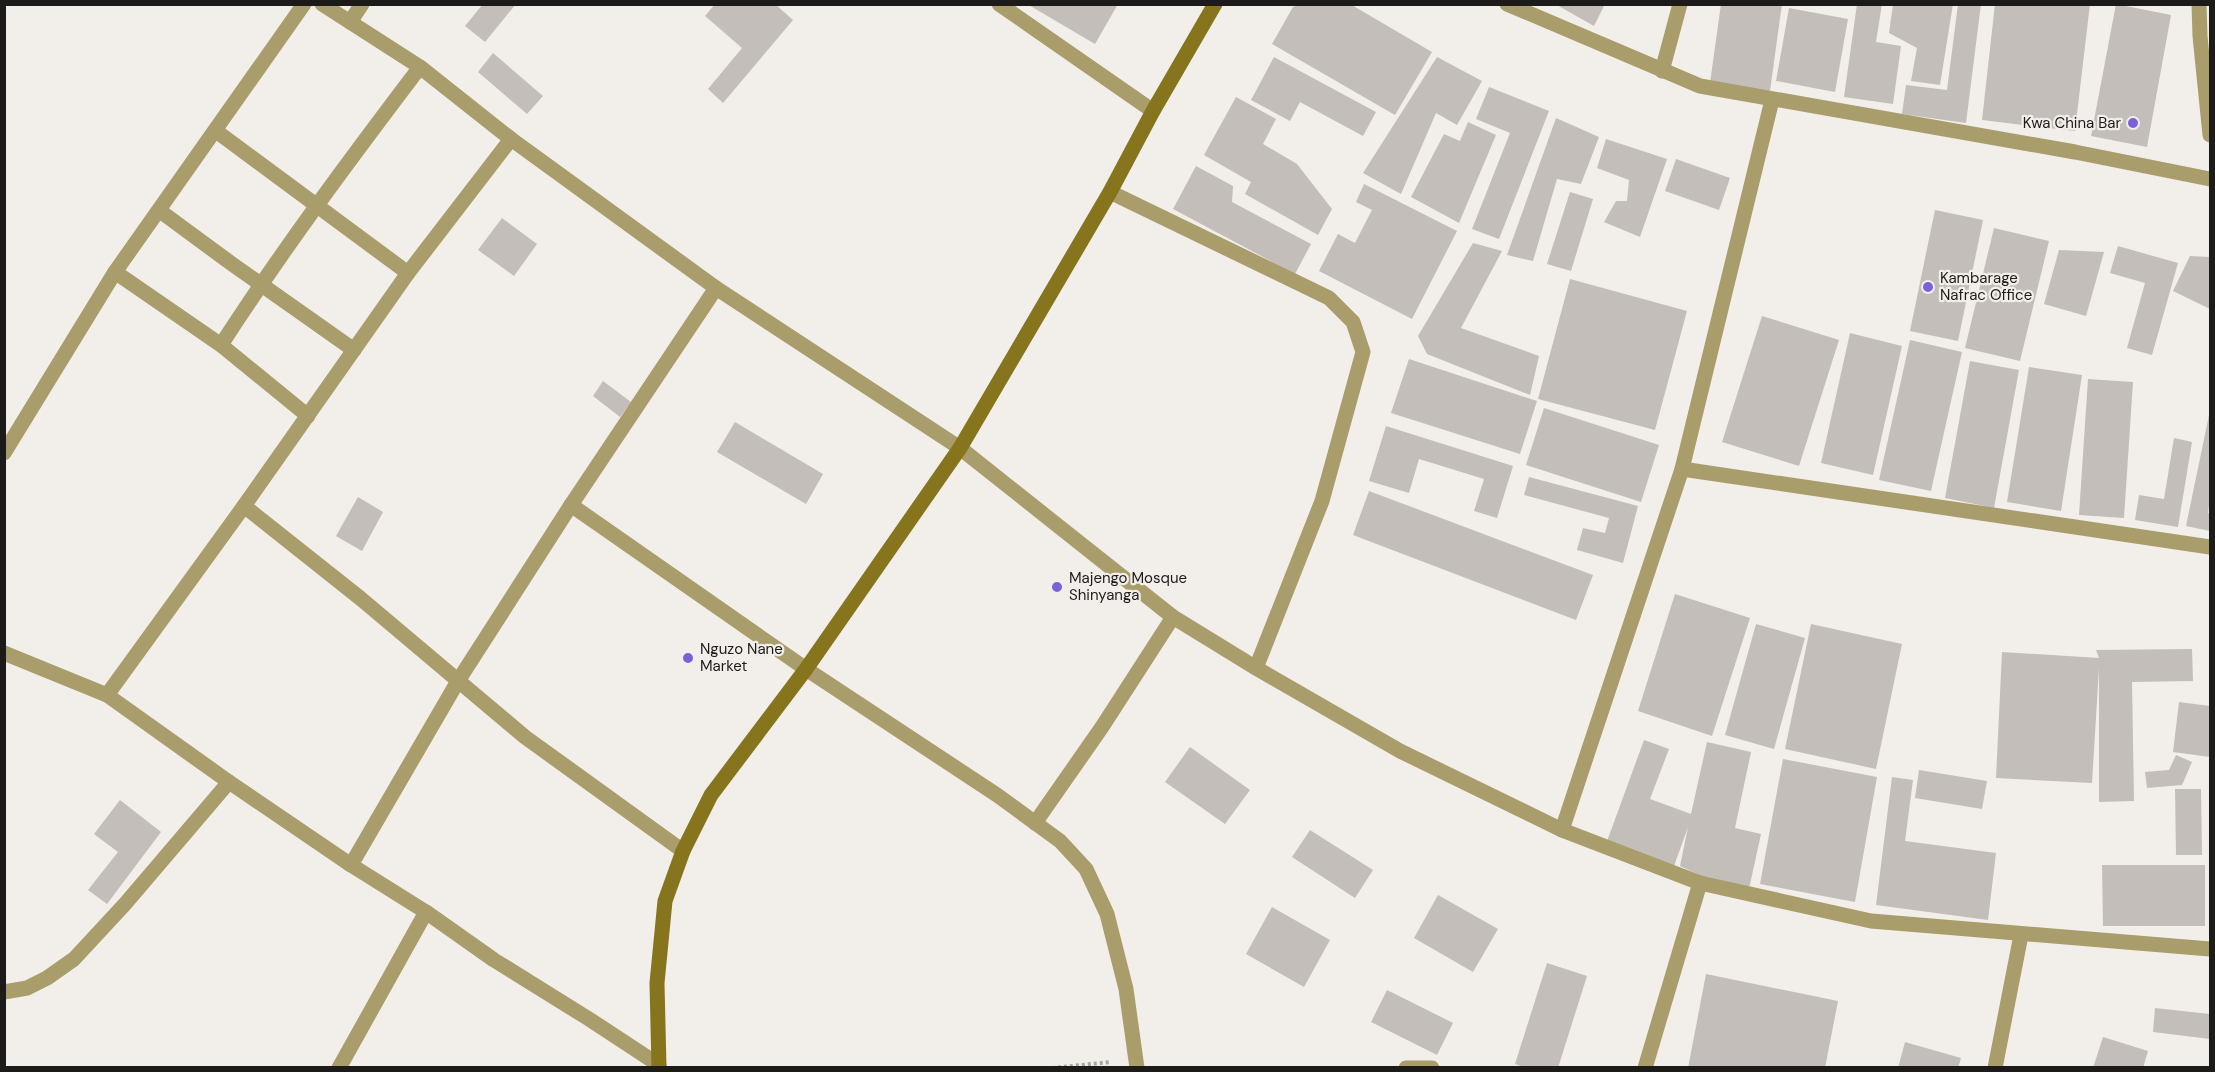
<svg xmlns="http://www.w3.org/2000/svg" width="2215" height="1072" viewBox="0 0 2215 1072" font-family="'DM Sans',sans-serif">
<rect width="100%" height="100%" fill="#f2eee9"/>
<!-- building -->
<g fill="#c4bebb">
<polygon points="483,4 516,4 485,42 465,26"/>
<polygon points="715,4 775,4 793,20 723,103 708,89 742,48 705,16"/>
<polygon points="1027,4 1118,4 1095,44"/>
<polygon points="1302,4 1350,4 1432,52 1395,115 1272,44 1293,7"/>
<polygon points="1555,4 1605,4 1594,26"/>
<polygon points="1721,4 1782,4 1770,91 1710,83"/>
<polygon points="1857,4 1882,4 1876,42 1901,46 1893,104 1844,97"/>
<polygon points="1893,4 1953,4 1940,85 1911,81 1917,48 1889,33"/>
<polygon points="1958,4 1981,4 1966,123 1902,114 1906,85 1947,90"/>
<polygon points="1995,4 2090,4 2075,131 1982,120"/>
<polygon points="2116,4 2171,15 2147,147 2091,136"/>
<polygon points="1789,8 1848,19 1835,92 1776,81"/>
<polygon points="493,53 543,96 527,114 478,72"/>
<polygon points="1274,57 1376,112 1363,136 1300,102 1290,121 1251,100"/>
<polygon points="1437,57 1482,81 1457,125 1436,113 1401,194 1363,173"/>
<polygon points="1489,87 1549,111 1499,239 1472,229 1510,133 1476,119"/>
<polygon points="1236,97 1276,119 1263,144 1297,164 1332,209 1318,235 1245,194 1251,182 1204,155"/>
<polygon points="1556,118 1599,137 1581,184 1557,179 1533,261 1507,255"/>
<polygon points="1468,122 1496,135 1459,223 1411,197 1444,134 1460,141"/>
<polygon points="1606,139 1667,159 1640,237 1604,222 1616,201 1627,201 1629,180 1597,168"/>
<polygon points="1676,159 1730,178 1719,210 1665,191"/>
<polygon points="1196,166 1233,186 1232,202 1311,244 1295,274 1173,209"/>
<polygon points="1364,184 1457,231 1412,319 1319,271 1338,234 1355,243 1372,210 1356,202"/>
<polygon points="1570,192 1593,199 1571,271 1547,264"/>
<polygon points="1935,210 1983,220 1958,341 1910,331"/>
<polygon points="502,218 537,244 514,276 478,250"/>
<polygon points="1994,228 2049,241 2020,361 1965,348"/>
<polygon points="1473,243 1502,251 1461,328 1539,356 1530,395 1427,354 1418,336"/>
<polygon points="2118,246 2178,263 2152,355 2127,348 2145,283 2110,273"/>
<polygon points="2059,250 2104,252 2086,316 2044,304"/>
<polygon points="2190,256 2210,257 2210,309 2173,291"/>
<polygon points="1570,279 1687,311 1655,430 1538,399"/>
<polygon points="1762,316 1839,340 1799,466 1722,442"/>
<polygon points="1850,333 1902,346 1873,475 1821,463"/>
<polygon points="1910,340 1962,352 1931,491 1879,480"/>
<polygon points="1409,359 1537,401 1520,454 1391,413"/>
<polygon points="1970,361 2019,370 1994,508 1945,498"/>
<polygon points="2029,367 2082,375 2061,511 2007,502"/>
<polygon points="2088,379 2133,382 2124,518 2079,515"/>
<polygon points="603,381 631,402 620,417 593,396"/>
<polygon points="1544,408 1659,445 1641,502 1526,465"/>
<polygon points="2209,415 2210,499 2208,513 2210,514 2210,531 2186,526"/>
<polygon points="735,422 823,474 806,504 717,452"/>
<polygon points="1386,426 1513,466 1497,518 1474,511 1484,479 1419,459 1409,493 1369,481"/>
<polygon points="2174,438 2192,442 2178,527 2135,520 2139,495 2164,499"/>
<polygon points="1529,477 1638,506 1623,563 1577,550 1583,528 1605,533 1609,518 1524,495"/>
<polygon points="1369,491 1593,575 1576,620 1353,535"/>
<polygon points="358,497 383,512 362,551 336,536"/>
<polygon points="1675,594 1750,618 1712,736 1638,711"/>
<polygon points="1756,624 1805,638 1774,749 1725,735"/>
<polygon points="1811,624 1902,644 1876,769 1785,749"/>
<polygon points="2192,649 2193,681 2132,682 2134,801 2099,802 2099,668 2092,783 1996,778 2002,652 2099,658 2096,650"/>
<polygon points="2179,702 2210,706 2210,757 2173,752"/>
<polygon points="1644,740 1669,749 1650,799 1691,814 1707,742 1751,752 1735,828 1761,834 1747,898 1680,866 1688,827 1673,869 1606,844"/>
<polygon points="1190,747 1250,790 1225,824 1165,782"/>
<polygon points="2176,755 2192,762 2182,785 2147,788 2145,772 2169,770"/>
<polygon points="1783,759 1877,777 1855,902 1760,884"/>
<polygon points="1919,770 1987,781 1982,809 1915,798"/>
<polygon points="1892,777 1913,780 1905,841 1996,853 1988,920 1876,905"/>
<polygon points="2175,789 2201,789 2202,855 2176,855"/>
<polygon points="120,800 161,832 107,904 88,890 118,852 94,834"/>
<polygon points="1310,830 1373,870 1355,898 1292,857"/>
<polygon points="2102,865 2205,865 2205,926 2103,926"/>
<polygon points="1438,895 1498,929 1473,972 1414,938"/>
<polygon points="1272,907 1330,940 1304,987 1246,954"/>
<polygon points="1547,963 1587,976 1558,1068 1527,1068 1515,1064"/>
<polygon points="1706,974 1838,1001 1825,1068 1688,1068"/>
<polygon points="1387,990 1453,1023 1437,1055 1371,1022"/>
<polygon points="2155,1008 2210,1014 2210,1039 2153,1032"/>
<polygon points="2103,1037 2148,1051 2143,1068 2093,1068"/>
<polygon points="1905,1042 1961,1058 1958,1068 1898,1068"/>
</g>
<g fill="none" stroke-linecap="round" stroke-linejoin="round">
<!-- path -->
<polyline stroke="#a9a6a2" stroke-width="4" stroke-dasharray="3 3" stroke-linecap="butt" points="1052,1068 1111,1062"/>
<!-- street -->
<g stroke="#a99d6b" stroke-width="15">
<polyline points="322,4 420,67 511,139 716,288 960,448 1173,617 1256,668 1400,751 1562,830 1700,883 1871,921 2210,949"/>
<polyline points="999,4 1153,111"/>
<polyline points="1507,4 1700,86 2075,152 2210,179"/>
<polyline points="2199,4 2200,36 2210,135"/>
<polyline points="350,22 362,4"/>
<polyline points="1662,71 1680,4"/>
<polyline points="216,131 408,273"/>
<polyline points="1110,192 1329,298 1353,322 1363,352 1322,501 1256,668"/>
<polyline points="160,211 232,264 354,350"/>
<polyline points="115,272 221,345 308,416"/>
<path d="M 221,345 C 283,249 351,158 420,67"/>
<polyline points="4,453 115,272 304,4"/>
<polyline points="1682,469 2210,547"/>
<polyline points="571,505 806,669 997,795 1060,841 1086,869 1107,914 1126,989 1137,1068"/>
<polyline points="244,506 360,598 525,737 683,851"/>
<polyline points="4,653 107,695 229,782 351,865 426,912 494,960 589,1019 659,1065"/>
<polyline points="107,695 244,506 408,273 511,139"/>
<polyline points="1035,823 1102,727 1173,617"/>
<polyline points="1562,830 1682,469 1772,100"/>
<polyline points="351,865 458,681 571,505 716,288"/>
<polyline points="4,992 27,988 47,978 74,959 125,904 229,782"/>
<polyline points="339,1068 426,912"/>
<polyline points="1406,1068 1432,1068"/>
<polyline points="1645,1068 1700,883"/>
<polyline points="1995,1068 2021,935"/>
</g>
<!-- secondary -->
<polyline stroke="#87751d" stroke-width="15" points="659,1068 657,983 665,901 683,851 711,795 806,669 960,448 1110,192 1153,111 1215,4"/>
</g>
<!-- markers -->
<g fill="#7a60db" stroke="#f2eee9" stroke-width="2">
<circle cx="2133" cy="123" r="6"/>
<circle cx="1928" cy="287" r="6"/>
<circle cx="1057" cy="587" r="6"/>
<circle cx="688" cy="658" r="6"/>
</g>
<g text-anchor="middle" stroke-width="4.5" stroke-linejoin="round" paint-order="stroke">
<!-- poi labels -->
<g font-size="15" fill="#1d1b1a" stroke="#f2eee9" text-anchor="start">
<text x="2121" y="128" text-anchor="end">Kwa China Bar</text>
<text x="1940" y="283">Kambarage<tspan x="1940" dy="17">Nafrac Office</tspan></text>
<text x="1069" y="583">Majengo Mosque<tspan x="1069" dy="17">Shinyanga</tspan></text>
<text x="700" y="654">Nguzo Nane<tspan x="700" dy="17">Market</tspan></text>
</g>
</g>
<!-- border -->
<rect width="2215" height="1072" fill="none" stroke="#1d1b1a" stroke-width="12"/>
</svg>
